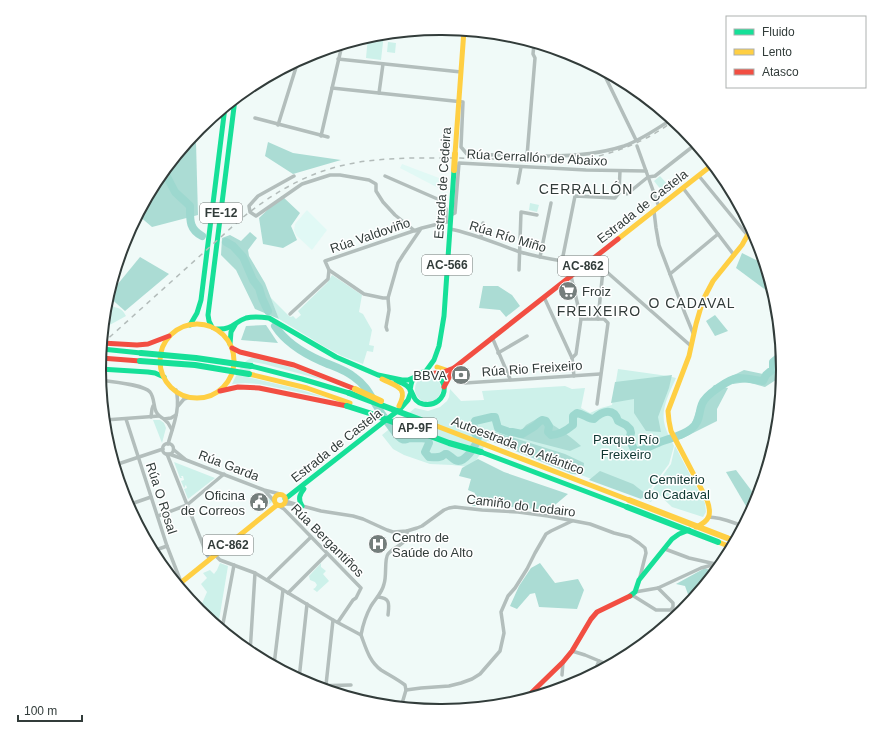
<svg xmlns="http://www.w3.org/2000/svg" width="882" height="739" viewBox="0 0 882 739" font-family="Helvetica,sans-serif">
<rect width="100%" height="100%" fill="#f0faf8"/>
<!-- built -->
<g fill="#e1f9f5">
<polygon points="402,164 447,181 446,192 400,168"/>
<polygon points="307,210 327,230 312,250 296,235 294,230 295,224"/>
</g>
<!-- green -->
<g fill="#cdf1ea">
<polygon points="384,34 381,60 366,58 368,36 375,35"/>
<polygon points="388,42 396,43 395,53 387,52"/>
<polygon points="660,176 669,186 662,191 654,181"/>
<polygon points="530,203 539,205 537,212 529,210"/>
<polygon points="332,275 362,295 359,312 363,314 372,330 369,345 374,346 373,352 367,351 363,364 342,356 325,347 279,319 270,297 289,316 291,317 293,316 296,319 301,315 298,311 327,283"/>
<path d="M 107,301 L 112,304 L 114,307 C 120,308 123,310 126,316 L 106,327 L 106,330 L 103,331 Z"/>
<path d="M 254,357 L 297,369 L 327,381 L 264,364 L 253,362 L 248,377 L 298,389 L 331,399 L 259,384 L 245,383 L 232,384 C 238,373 241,361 254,357 Z"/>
<path d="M 618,369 L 668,376 L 676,378 C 669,394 660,410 665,426 C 667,433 671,440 674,446 L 669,464 L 651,488 L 655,493 L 651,502 L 498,443 L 487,441 C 482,450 478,461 469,467 L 452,465 L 430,464 L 404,455 L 393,449 L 382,435 L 415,408 L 428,411 L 440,407 L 447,401 L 449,397 L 450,389 L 461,401 L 484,400 L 482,391 L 565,386 L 572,389 L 585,388 L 581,408 L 590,413 L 601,408 L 612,405 Z"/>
<circle cx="428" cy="389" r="13"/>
<polygon points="153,420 160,420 164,423 166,428 162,443"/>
<polygon points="675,446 705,503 706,512 703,517 672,507 653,489 671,464"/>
<polygon points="174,462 215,478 188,499 184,489 187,488 186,485 185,486 185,487 184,488 181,481 184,480 183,476 181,476 182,478 180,478"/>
<path d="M 260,495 L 272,500 L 272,502 L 257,513 C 261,507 264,501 260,495 Z"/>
<polygon points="220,563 228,566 218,626 209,619 200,608 207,592 201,584 207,578 203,573 210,570 214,574 217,570"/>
<polygon points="321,563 321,567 326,571 323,574 329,581 317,592 313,589 315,588 317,585 315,582 310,580 309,576"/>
</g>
<!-- forest -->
<g fill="#abdcd4">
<polygon points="191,139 196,142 198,215 152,227 138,215 157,180"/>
<polygon points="268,142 293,153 341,160 293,174 265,156"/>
<polygon points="282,196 300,213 291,226 297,240 283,248 263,244 259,218"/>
<polygon points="250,232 257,238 248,250 249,256 265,283 279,319 255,309 236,270 221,255 222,238 230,235 241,241"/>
<polygon points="742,253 764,264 774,296 736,268"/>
<polygon points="140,257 169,274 125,311 108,296"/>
<polygon points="483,286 498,286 512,295 520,306 506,317 500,310 479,308"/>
<polygon points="715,315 728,331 715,336 706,321"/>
<polygon points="266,325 278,343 241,340 246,326"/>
<polygon points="777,368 782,372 782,376 765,387 747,382 733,384 730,377 744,370 763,374"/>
<polygon points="672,375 669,388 658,417 661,432 646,431 634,413 634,399 611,403 615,382"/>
<polygon points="714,385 728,388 717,409 717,421 681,439 678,434 691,426 697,409"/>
<path d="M 540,417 C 555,426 568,434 581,446 L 570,451 L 516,437 L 526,425 Z"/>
<polygon points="495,432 565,454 584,463 583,475 572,474 488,440"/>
<polygon points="478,459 504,472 568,494 549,510 499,506 472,506 475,493 468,490 471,479 459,476 462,468"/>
<polygon points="736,470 757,498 750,513 726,472"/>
<polygon points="600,471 633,484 646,494 641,499 589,480"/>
<polygon points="540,563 555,583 578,579 584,590 577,609 539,607 535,593 530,594 517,609 510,606 519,586 531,568"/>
<polygon points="705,568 714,572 691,600 690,600 685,586 676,584"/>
</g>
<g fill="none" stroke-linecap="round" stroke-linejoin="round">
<!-- river -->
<g stroke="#9dd8cf" stroke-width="8">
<path d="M 164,171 L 175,192 L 190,206 C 190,220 189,229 202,236"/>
<polyline points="226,242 233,246 243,257 253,280 259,288 262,298 268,311"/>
<path d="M 275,326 C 286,343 303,353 321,361 C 332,366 344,369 354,377 C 367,386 370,395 378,408 C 384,418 391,427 398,436 C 404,442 404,439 411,438 C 414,438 425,438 428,439 L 429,443 L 425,452 L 429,457 C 435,457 440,459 445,454 L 447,454 C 449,455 452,458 455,460 C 464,465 477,445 478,437 C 473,432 472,427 475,421 L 492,417 L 495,417 L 498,428 L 509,432 L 512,432 L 522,434 L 535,426 L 539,422 L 542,420 L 546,421 L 549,426 L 548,432 L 551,435 C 559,435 567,430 573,425 L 573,416 L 577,413 C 584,414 588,419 594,419 C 602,411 614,407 618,421 L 626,425 L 630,429 L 631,433 L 629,439 L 635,451 C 643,451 653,445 660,442 C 671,438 682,436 691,429 C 701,421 698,414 702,404 C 705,395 729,379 738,378 C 746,378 755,380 763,381 L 766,375 L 773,369 L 773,362 L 779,357 L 781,356"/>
</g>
<!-- street -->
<g stroke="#b3bebc" stroke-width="3.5">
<polyline points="434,29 473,32 545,46"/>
<polyline points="338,59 461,72"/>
<polyline points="602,70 636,140"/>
<path d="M 332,88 L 463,102 L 461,147 L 467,154 C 494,155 521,156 549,156 C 574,156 599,154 624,146 C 641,140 657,129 672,119"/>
<polyline points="379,93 383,64"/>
<polyline points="255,118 328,137"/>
<polyline points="278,125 298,61"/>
<polyline points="321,136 342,45"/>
<polyline points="637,146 659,207"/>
<polyline points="527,156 535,58 533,54 534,44"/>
<polyline points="294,176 258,196 249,206 250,212 256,216 302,184 330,175 340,175 369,180 376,184 376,191 383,202 395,215 415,231"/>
<polyline points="385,176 442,201 446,209 446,222"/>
<polyline points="699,176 748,236"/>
<polyline points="518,183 521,167"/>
<polyline points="683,188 734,255"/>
<polyline points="627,194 648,177 655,176 696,144"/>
<polyline points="654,211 656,228 659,245 684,311 693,333"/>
<polyline points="451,215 455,213 459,163 586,170 646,171"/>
<path d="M 450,229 C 475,234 497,244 520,252 C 541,258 563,261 584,265"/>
<polyline points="481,237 483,223"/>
<polyline points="540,257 551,203"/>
<polyline points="562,261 575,196 615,198 619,193 620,171"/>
<polyline points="589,262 608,273 691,346"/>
<polyline points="519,270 521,212 537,215"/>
<polyline points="670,274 718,234"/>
<polyline points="571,276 581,319 576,354 572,358"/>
<polyline points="544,297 572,358 574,376"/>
<polyline points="388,298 383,298 364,294 329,270 325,261 422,228 446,222 450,222"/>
<polyline points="290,314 328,279 329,270"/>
<polyline points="581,319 604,319 608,323 597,404"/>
<polyline points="598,319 603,270"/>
<polyline points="387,330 386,327 389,310 388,298 398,263 403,255 420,230"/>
<polyline points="492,337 510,379"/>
<polyline points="498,353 527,336"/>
<path d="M 101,380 C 112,382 143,384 150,392 C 157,401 150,412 164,419"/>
<polyline points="465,383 600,374"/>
<polyline points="178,406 184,399 190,397"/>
<polyline points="151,417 152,409 153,406"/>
<polyline points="126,419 167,546 181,582"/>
<polyline points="105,420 159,416"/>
<polyline points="172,430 168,423 164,419 171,418 176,415"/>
<circle cx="168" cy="449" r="5.5"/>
<path d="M 168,444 C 173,426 181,408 176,390"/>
<polyline points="174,450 185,459"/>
<polyline points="167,454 207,555 210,559"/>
<polyline points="169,454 186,460 264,490 280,494"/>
<polyline points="115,465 163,449"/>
<polyline points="265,491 274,501"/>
<polyline points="285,501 295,504 321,511 353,516 363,519 387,530 393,532 407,531 417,528 422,526 444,510 449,508 455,507 482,510 518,512 548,516 590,524 614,533 630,537 639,543 645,548 646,553 640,577"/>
<polyline points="284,504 292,504"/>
<polyline points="128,505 151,497"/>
<polyline points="279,506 284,509 361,588 356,598 353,600 338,622"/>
<polyline points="158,516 187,505 224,474"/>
<path d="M 708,517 C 721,517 731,522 743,526"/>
<polyline points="665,549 689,558 720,565"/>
<polyline points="153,551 167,546"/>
<path d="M 215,555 L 220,560 L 255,573 L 333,620 L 361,635 C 366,648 369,661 381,670 C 389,675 397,679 405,685 L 406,690 L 401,707"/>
<polyline points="267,580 311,537"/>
<polyline points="635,592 658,588 701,568 716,564"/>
<polyline points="288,593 327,554"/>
<polyline points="632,595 656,610 671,610 673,607 673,603 658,588"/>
<path d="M 378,597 C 391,598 389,605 388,615"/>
<polyline points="222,629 234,565"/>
<path d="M 361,635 C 363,624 366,615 371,606 C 376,598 382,593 384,584 C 387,576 384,559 388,554 C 395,545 409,545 407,531"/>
<polyline points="242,646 251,647"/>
<polyline points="572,651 585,655 609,665"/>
<polyline points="250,653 255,573"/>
<polyline points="274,665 283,590"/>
<polyline points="594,673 599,661"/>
<polyline points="562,675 563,662"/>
<polyline points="299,679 307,604"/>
<polyline points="326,685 333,620"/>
<polyline points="312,686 351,685"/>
<polyline points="406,690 421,688 449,686 461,683 472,679 480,674 500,651 504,633 501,612 508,596 515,588 527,569 535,553 546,534 551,531 572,521"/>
</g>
<!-- fast -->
<g stroke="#16e098" stroke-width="5">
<polyline points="190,325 197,313 201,300 225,107"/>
<polyline points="212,327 209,321 208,315 235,99"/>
<path d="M 217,329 C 233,330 234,322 246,318 C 254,316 262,317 269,318 L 336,357 L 378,375 L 402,380 L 408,380 L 415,377"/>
<polyline points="230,344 231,332 235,325"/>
<polyline points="102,349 141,353"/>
<polyline points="251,366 302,379 349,393"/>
<polyline points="100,369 148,372 155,373 164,377"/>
<polyline points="426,371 434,360 439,346 444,316 454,170"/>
<path d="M 396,381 C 400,382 404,383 407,386 C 415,392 411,401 423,404 C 428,405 433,405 438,401 C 457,385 428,360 414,378 C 411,381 411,386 410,390"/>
<polyline points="481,452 627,507"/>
<polyline points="285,499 400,409 408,400 411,392"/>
<path d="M 302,506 C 298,499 299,495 304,489"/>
<polyline points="630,596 635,592 639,580 672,539 679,534 689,530"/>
</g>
<!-- slow -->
<g stroke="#ffcf43" stroke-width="5">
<polyline points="455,154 464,30"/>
<polyline points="618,239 712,165"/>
<circle cx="197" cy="361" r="37"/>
<polyline points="437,367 446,370"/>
<polyline points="249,374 307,388 350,403"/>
<path d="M 382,379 C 396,386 409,387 399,406"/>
<polyline points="421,420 629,500"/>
<circle cx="280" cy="500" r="5.5"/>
<path d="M 696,527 C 710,521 712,514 707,500 L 671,431 L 669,421 L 668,411 L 689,356 L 696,324 L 703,300 L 713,281 L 742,245 L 751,229"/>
<polyline points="727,538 735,540"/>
<polyline points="718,542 731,547"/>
<polyline points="178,585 277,505"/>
</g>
<!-- jam -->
<g stroke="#f24e42" stroke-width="5">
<polyline points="102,343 137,345 148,344 169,336"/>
<polyline points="232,348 240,352 294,365 355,389"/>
<polyline points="101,358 140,361"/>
<polyline points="435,373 441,373 454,368 618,239"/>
<polyline points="444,387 454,368"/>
<polyline points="220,391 238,387 259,388 347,406"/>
<polyline points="525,699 563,662 572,651 591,619 597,612 630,596"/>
</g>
<!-- rail -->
<path stroke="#b3bcba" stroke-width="1.5" stroke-dasharray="5 5" stroke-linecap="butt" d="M 102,344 L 242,218 C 267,198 295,180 326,170 C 369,156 415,158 459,158 C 494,159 529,160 563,160 C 569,160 576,160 582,159 C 613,155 649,140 673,121"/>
<!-- fast-bridge -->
<g stroke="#16e098" stroke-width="6">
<polyline points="141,353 196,358 251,366"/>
<polyline points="140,361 195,365 249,374"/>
<polyline points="349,393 421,420"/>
<polyline points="347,406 369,413 449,443 481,452"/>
<polyline points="627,507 718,542"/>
</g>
<!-- slow-bridge -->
<g stroke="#ffcf43" stroke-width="6">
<polyline points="454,170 455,154"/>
<polyline points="355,389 381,401"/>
<polyline points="629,500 727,538"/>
</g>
</g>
<!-- icons -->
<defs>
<g id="supermarket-disc" transform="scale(1)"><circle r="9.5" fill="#747e7c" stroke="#fff"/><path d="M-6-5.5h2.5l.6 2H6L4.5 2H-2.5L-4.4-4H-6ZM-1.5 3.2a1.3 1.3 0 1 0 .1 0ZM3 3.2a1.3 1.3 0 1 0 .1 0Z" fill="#fff"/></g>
<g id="bank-disc" transform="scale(1)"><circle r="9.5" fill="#747e7c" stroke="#fff"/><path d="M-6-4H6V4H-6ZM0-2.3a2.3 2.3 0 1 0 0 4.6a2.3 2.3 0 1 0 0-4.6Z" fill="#fff"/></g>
<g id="civic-disc" transform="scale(1)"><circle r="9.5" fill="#747e7c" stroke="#fff"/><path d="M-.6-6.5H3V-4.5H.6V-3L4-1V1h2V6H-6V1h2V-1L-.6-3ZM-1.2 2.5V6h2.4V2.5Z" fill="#fff"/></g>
<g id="hospital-disc" transform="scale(1)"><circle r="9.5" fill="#747e7c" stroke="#fff"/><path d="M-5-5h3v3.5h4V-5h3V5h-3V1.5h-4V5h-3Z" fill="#fff"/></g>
</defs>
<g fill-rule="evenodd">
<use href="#supermarket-disc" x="568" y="291"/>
<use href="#bank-disc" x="461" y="375"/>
<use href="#civic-disc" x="259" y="502"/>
<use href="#hospital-disc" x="378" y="544"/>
</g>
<g text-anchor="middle" stroke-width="3" stroke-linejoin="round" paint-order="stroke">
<!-- shield labels -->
<g fill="#fff" stroke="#707675" stroke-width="1">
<rect x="200" y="203" width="42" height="20" rx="3"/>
<rect x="422" y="255" width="50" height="20" rx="3"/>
<rect x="558" y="256" width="50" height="20" rx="3"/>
<rect x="393" y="418" width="44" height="20" rx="3"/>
<rect x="203" y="535" width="50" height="20" rx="3"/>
</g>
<g font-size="12" font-weight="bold" fill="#323c3a">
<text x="221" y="217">FE-12</text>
<text x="447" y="269">AC-566</text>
<text x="583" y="270">AC-862</text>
<text x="415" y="432">AP-9F</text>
<text x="228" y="549">AC-862</text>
</g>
<!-- street labels -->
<g font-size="13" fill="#323c3a" stroke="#fff">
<text transform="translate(537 157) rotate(3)" y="5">Rúa Cerrallón de Abaixo</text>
<text transform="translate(442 183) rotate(-86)" y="5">Estrada de Cedeira</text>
<text transform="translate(642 206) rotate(-38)" y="5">Estrada de Castela</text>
<text transform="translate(370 235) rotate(-19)" y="5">Rúa Valdoviño</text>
<text transform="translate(508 236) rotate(17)" y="5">Rúa Río Miño</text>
<text transform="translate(532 368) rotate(-4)" y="5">Rúa Rio Freixeiro</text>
<text transform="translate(336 445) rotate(-38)" y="5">Estrada de Castela</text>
<text transform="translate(518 445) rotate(21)" y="5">Autoestrada do Atlántico</text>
<text transform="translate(229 465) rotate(21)" y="5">Rúa Garda</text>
<text transform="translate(162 498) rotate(72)" y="5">Rúa O Rosal</text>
<text transform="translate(521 505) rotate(7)" y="5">Camiño do Lodairo</text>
<text transform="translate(328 540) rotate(45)" y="5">Rúa Bergantiños</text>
</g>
<!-- poi labels -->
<g font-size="13" fill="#323c3a" stroke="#fff" text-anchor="start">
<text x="582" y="296">Froiz</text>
<text x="447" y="380" text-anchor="end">BBVA</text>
<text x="245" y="500" text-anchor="end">Oficina<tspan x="245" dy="15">de Correos</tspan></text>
<text x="392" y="542">Centro de<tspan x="392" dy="15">Saúde do Alto</tspan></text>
</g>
<!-- park labels -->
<g font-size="13" fill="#103732" stroke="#fff">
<text x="626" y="444">Parque Río<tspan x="626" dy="15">Freixeiro</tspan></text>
<text x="677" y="484">Cemiterio<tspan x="677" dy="15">do Cadaval</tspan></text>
</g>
<!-- neighbourhood labels -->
<g font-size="14" letter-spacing="1" fill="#323c3a" stroke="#fff">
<text x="586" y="194">CERRALLÓN</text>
<text x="692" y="308">O CADAVAL</text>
<text x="599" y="316">FREIXEIRO</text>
</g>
</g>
<!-- crop -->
<path d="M0 0H882V739H0ZM440 35H442A334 334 0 0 1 776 369V370A334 334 0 0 1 442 704H440A334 334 0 0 1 106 370V369A334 334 0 0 1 440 35Z" fill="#fff" fill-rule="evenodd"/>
<path fill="none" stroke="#323c3a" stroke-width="2" d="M440 35H442A334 334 0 0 1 776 369V370A334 334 0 0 1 442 704H440A334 334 0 0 1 106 370V369A334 334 0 0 1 440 35Z"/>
<!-- legend -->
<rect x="726" y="16" width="140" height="72" fill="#ffffff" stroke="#adb1b0"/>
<rect x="734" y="29" width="20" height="6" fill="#16e098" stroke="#adb1b0"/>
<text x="762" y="36" font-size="12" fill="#323c3a">Fluido</text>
<rect x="734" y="49" width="20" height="6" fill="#ffcf43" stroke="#adb1b0"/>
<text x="762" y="56" font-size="12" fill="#323c3a">Lento</text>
<rect x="734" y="69" width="20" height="6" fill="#f24e42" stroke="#adb1b0"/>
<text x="762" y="76" font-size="12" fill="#323c3a">Atasco</text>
<!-- scale -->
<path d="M18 715v6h64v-6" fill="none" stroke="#323c3a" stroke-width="2"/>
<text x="24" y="715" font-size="12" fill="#323c3a" stroke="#ffffff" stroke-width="3" paint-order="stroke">100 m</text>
</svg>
